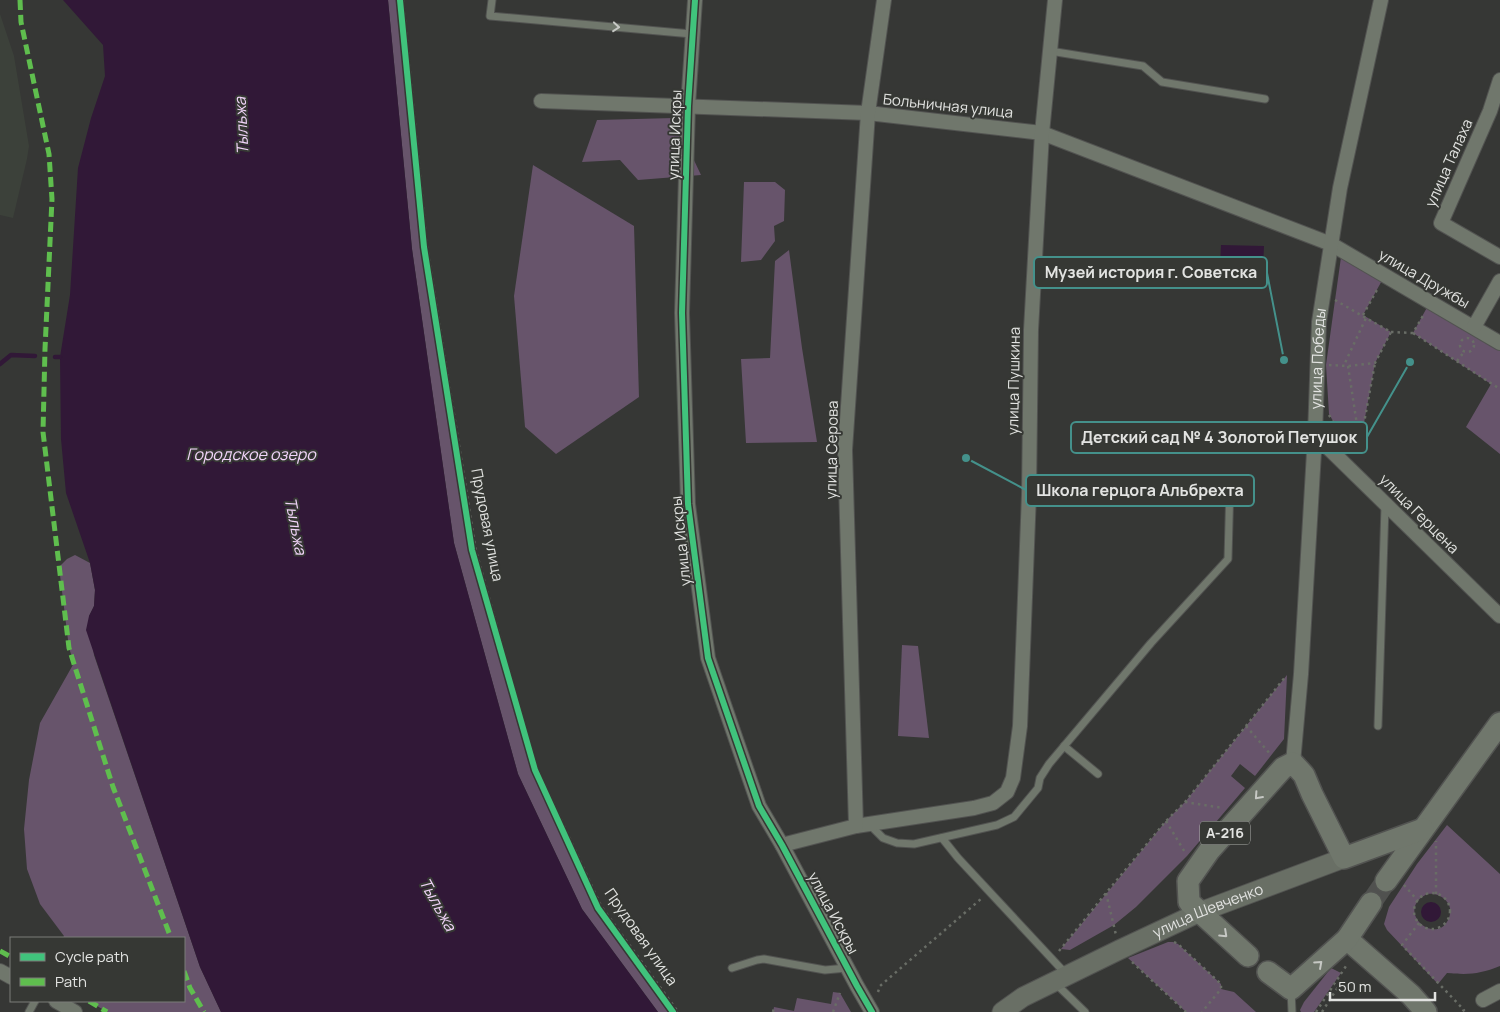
<svg xmlns="http://www.w3.org/2000/svg" width="1500" height="1012" viewBox="0 0 1500 1012" font-family="Manrope,sans-serif">
<rect width="100%" height="100%" fill="#363735"/>
<!-- built -->
<polygon fill="#3c413a" points="0,14 14,56 29,146 27,159 13,218 0,215"/>
<!-- green -->
<g fill="#67546b" fill-rule="evenodd">
<polygon points="388,0 403,0 427,247 476,551 536,766 601,906 678,1012 658,1012 582,909 518,774 454,543 412,249"/>
<polygon points="674,118 701,175 638,180 620,160 582,162 597,120"/>
<polygon points="533,165 634,226 639,397 556,454 525,427 514,296"/>
<polygon points="744,182 775,182 785,190 784,221 774,226 775,241 761,260 741,262"/>
<polygon points="789,250 802,348 817,442 746,443 741,359 770,358 775,261"/>
<polygon points="1342,250 1385,275 1363,315 1391,332 1375,363 1364,423 1340,433 1329,414 1326,365"/>
<polygon points="1430,302 1500,343 1500,454 1466,427 1491,384 1413,333"/>
<polygon points="75,555 90,563 95,590 94,606 89,616 94,655 200,967 221,1012 107,1012 89,1001 184,1001 184,938 63,938 64,936 40,904 27,869 24,829 29,780 40,723 74,663 69,648 59,567 67,559"/>
<polygon points="902,645 918,646 929,738 898,736"/>
<polygon points="1287,675 1284,739 1255,776 1240,764 1231,776 1245,788 1187,856 1136,907 1114,925 1070,950 1061,949 1166,821 1185,802"/>
<path d="M 1447,825 L 1500,874 L 1500,966 C 1480,974 1469,975 1447,973 L 1438,984 L 1387,930 L 1384,924 L 1389,907 L 1417,864 ZM 1427,894 C 1440,892 1455,903 1449,918 C 1437,948 1393,911 1427,894 Z"/>
<polygon points="1168,942 1173,942 1178,944 1221,984 1221,989 1234,992 1256,1012 1186,1012 1128,958"/>
<polygon points="1331,968 1341,973 1314,1012 1301,1012 1300,1010 1304,1002"/>
<polygon points="833,992 840,993 851,1012 773,1012 774,1007 794,1011 797,998 831,1004"/>
</g>
<!-- water -->
<g fill="#311837">
<polygon points="63,0 388,0 412,249 454,543 518,774 582,909 658,1012 221,1012 200,967 86,630 89,616 94,606 95,590 90,563 66,493 61,439 60,357 70,295 78,168 91,118 105,76 103,45"/>
<polygon points="1221,245 1264,246 1262,289 1219,287"/>
<circle cx="1431" cy="912" r="10"/>
</g>
<g fill="none" stroke-linecap="round" stroke-linejoin="round">
<!-- stream -->
<g stroke="#311837" stroke-width="4.5">
<polyline points="55,357 60,357"/>
<polyline points="0,364 11,355 35,356"/>
</g>
<!-- primary-tunnel -->
<polyline stroke="#50514f" stroke-width="21" stroke-dasharray="21 11" stroke-linecap="butt" points="1371,903 1386,881"/>
<!-- lane casing -->
<g stroke="#525351" stroke-width="9">
<g id="lane">
<polyline points="492,0 490,16 692,34"/>
<polyline points="1050,51 1143,66 1162,82 1265,99"/>
<polyline points="1378,726 1385,506"/>
<polyline points="1064,746 1098,774"/>
<polyline points="869,824 883,838 897,843 914,844 997,825 1014,817 1038,788 1040,778 1049,764 1151,643 1228,559 1230,484"/>
<polyline points="942,838 958,858 1066,974"/>
<polyline points="732,968 757,960 764,959 825,970 847,968"/>
<polyline points="1055,983 1085,1012"/>
<polyline points="1291,990 1292,1012"/>
<polyline points="29,1012 35,1001"/>
</g>
</g>
<!-- street casing -->
<g stroke="#525351" stroke-width="16">
<g id="street">
<polyline points="695,0 688,106 682,313 688,504 708,658 759,806 782,845 857,986 872,1012"/>
<polyline points="1500,80 1490,111 1441,223 1500,257"/>
<polyline points="541,101 868,113 1042,133 1331,244 1500,343"/>
<polyline points="1474,327 1500,281"/>
<polyline points="1315,435 1500,616"/>
<path id="s1" d="M 1293,763 L 1301,674 L 1315,435 L 1319,322 L 1340,188 L 1381,0"/>
<polyline points="856,826 974,808 993,803 1007,792 1013,778 1020,726 1029,494 1031,330 1042,133 1055,0"/>
<polyline points="782,845 856,826 845,450 868,113 884,0"/>
<polyline points="0,971 11,977"/>
<polyline points="1483,1000 1500,991"/>
<polyline points="56,1001 75,1012"/>
</g>
</g>
<!-- secondary casing -->
<g stroke="#525351" stroke-width="21">
<g id="secondary">
<path id="s2" d="M 1002,1012 L 1023,997 L 1119,950 L 1200,912 L 1344,858"/>
</g>
</g>
<!-- primary casing -->
<g stroke="#525351" stroke-width="24">
<g id="primary">
<polyline points="1386,881 1500,723"/>
<polyline points="1347,939 1411,995 1426,1012"/>
<polyline points="1248,956 1189,902 1188,881 1209,851 1283,768 1293,763 1304,775 1312,794 1344,858 1423,829"/>
<polyline points="1268,972 1291,989 1347,939 1371,903"/>
</g>
</g>
<!-- path -->
<g stroke="#696d66" stroke-width="2.5" stroke-dasharray="2.5 4" stroke-linecap="butt">
<polyline points="403,0 427,247 476,551 536,766 601,906 678,1012"/>
<polyline points="1335,300 1366,318"/>
<polyline points="1363,315 1378,288"/>
<polyline points="1391,332 1413,333 1424,314"/>
<polyline points="1413,333 1500,389"/>
<circle cx="1467" cy="345" r="7"/>
<polyline points="1457,361 1464,352"/>
<polyline points="1329,365 1348,366 1375,363 1391,332 1366,318 1344,365"/>
<polyline points="1348,366 1357,425 1364,423 1375,363"/>
<polyline points="1329,415 1340,433 1357,425"/>
<polyline points="1246,726 1271,755"/>
<polyline points="1185,802 1223,808"/>
<polyline points="1166,821 1186,854"/>
<polyline points="1404,885 1418,901"/>
<polyline points="1106,893 1116,935"/>
<circle cx="1432" cy="911" r="18"/>
<polyline points="1436,894 1436,841"/>
<polyline points="1419,923 1402,945 1464,1010 1462,1012"/>
<polyline points="1174,942 1178,944 1221,984 1221,989 1202,1012"/>
<polyline points="1059,951 1106,893 1166,821 1185,802 1286,676"/>
<polyline points="1132,962 1186,1012"/>
<polyline points="878,992 880,986 982,898"/>
<polyline points="773,1012 774,1007"/>
<polyline points="833,1012 840,993"/>
<polyline points="1316,1012 1348,963"/>
<polyline points="1322,1012 1338,987"/>
</g>
<!-- lane -->
<use href="#lane" stroke="#70776c" stroke-width="7"/>
<!-- street -->
<use href="#street" stroke="#70776c" stroke-width="14"/>
<!-- secondary -->
<use href="#secondary" stroke="#696f65" stroke-width="19"/>
<!-- primary -->
<use href="#primary" stroke="#70776c" stroke-width="21"/>
<!-- quiet -->
<g stroke="#5fbe4e" stroke-width="5" stroke-dasharray="10 5" stroke-linecap="butt">
<polyline points="20,0 21,22 49,154 52,199 45,349 43,432 69,648 113,787 171,938"/>
<polyline points="0,951 11,957"/>
<polyline points="184,971 190,988 204,1012"/>
<polyline points="89,1001 107,1012"/>
</g>
<!-- cycleway casing -->
<g stroke="#363834" stroke-width="9">
<g id="cycleway">
<polyline points="400,0 424,247 472,550 535,770 598,908 673,1012"/>
<polyline points="695,0 688,106 682,313 688,504 708,658 759,806 782,845 857,986 872,1012"/>
</g>
</g>
<!-- cycleway -->
<use href="#cycleway" stroke="#40c37c" stroke-width="6"/>
</g>
<!-- one-way arrows -->
<defs><path id="oneway-chevron" d="M-2-3.5L2.5 0L-2 3.5" fill="none" stroke-width="1.6" stroke-linecap="round" stroke-linejoin="round" transform="scale(1.25)"/></defs>
<g stroke="#c6c8c4">
<use href="#oneway-chevron" transform="translate(616 27) rotate(5)"/>
<use href="#oneway-chevron" transform="translate(1258 796) rotate(132)"/>
<use href="#oneway-chevron" transform="translate(1224 934) rotate(43)"/>
<use href="#oneway-chevron" transform="translate(1319 964) rotate(-42)"/>
</g>
<g text-anchor="middle" stroke-width="4" stroke-linejoin="round" paint-order="stroke">
<!-- shield labels -->
<rect fill="#363834" stroke="#aeb0ad" stroke-width="1" x="1200" y="821.5" width="50" height="23" rx="4"/>
<g font-size="14" font-weight="bold" fill="#e2e3e1">
<text x="1225" y="838">А-216</text>
</g>
<!-- street labels -->
<g font-size="15" fill="#e2e3e1" stroke="#363834">
<text transform="translate(948 106) rotate(6)" y="5">Больничная улица</text>
<text transform="translate(675 135) rotate(-88)" y="5">улица Искры</text>
<text transform="translate(1449 163) rotate(-66)" y="5">улица Талаха</text>
<text transform="translate(1424 279) rotate(30)" y="5">улица Дружбы</text>
<text dy="5" stroke="none"><textPath href="#s1" startOffset="405">улица Победы</textPath></text>
<text transform="translate(1014 381) rotate(-89)" y="5">улица Пушкина</text>
<text transform="translate(832 450) rotate(-89)" y="5">улица Серова</text>
<text transform="translate(1419 514) rotate(45)" y="5">улица Герцена</text>
<text transform="translate(487 525) rotate(79)" y="5">Прудовая улица</text>
<text transform="translate(681 541) rotate(-96)" y="5">улица Искры</text>
<text dy="5" stroke="none"><textPath href="#s2" startOffset="230">улица Шевченко</textPath></text>
<text transform="translate(833 913) rotate(62)" y="5">улица Искры</text>
<text transform="translate(641 937) rotate(55)" y="5">Прудовая улица</text>
</g>
<!-- water labels -->
<g font-size="16" font-style="italic" fill="#f1d4f9" stroke="#363834">
<text transform="translate(241 126) rotate(-93)" y="6">Тыльжа</text>
<text x="251" y="460">Городское озеро</text>
<text transform="translate(296 526) rotate(79)" y="6">Тыльжа</text>
<text transform="translate(438 904) rotate(61)" y="6">Тыльжа</text>
</g>
</g>
<!-- callouts -->
<path fill="none" stroke="#44918b" stroke-width="2" d="M1284 360L1267 273M1410 362L1367 437M966 458L1026 490"/>
<g fill="#44918b" stroke="#363834" stroke-width="2">
<circle cx="1284" cy="360" r="5"/>
<circle cx="1410" cy="362" r="5"/>
<circle cx="966" cy="458" r="5"/>
</g>
<g fill="#363834" stroke="#44918b" stroke-width="2">
<rect x="1034" y="257" width="233" height="31" rx="5"/>
<rect x="1071" y="422" width="296" height="31" rx="5"/>
<rect x="1026" y="475" width="228" height="31" rx="5"/>
</g>
<g font-size="16" text-anchor="middle" font-weight="bold" fill="#e2e3e1">
<text x="1151" y="278">Музей история г. Советска</text>
<text x="1219" y="443">Детский сад № 4 Золотой Петушок</text>
<text x="1140" y="496">Школа герцога Альбрехта</text>
</g>
<!-- legend -->
<rect x="10" y="937" width="175" height="65" fill="#363834" stroke="#7b7c79"/>
<rect x="20" y="953" width="25" height="8" fill="#40c37c" stroke="#7b7c79"/>
<text x="55" y="962" font-size="15" fill="#e2e3e1">Cycle path</text>
<rect x="20" y="978" width="25" height="8" fill="#5fbe4e" stroke="#7b7c79"/>
<text x="55" y="987" font-size="15" fill="#e2e3e1">Path</text>
<!-- scale -->
<path d="M1330 992v8h105v-8" fill="none" stroke="#e2e3e1" stroke-width="2.5"/>
<text x="1338" y="992" font-size="15" fill="#e2e3e1" stroke="#363834" stroke-width="4" paint-order="stroke">50 m</text>
</svg>
